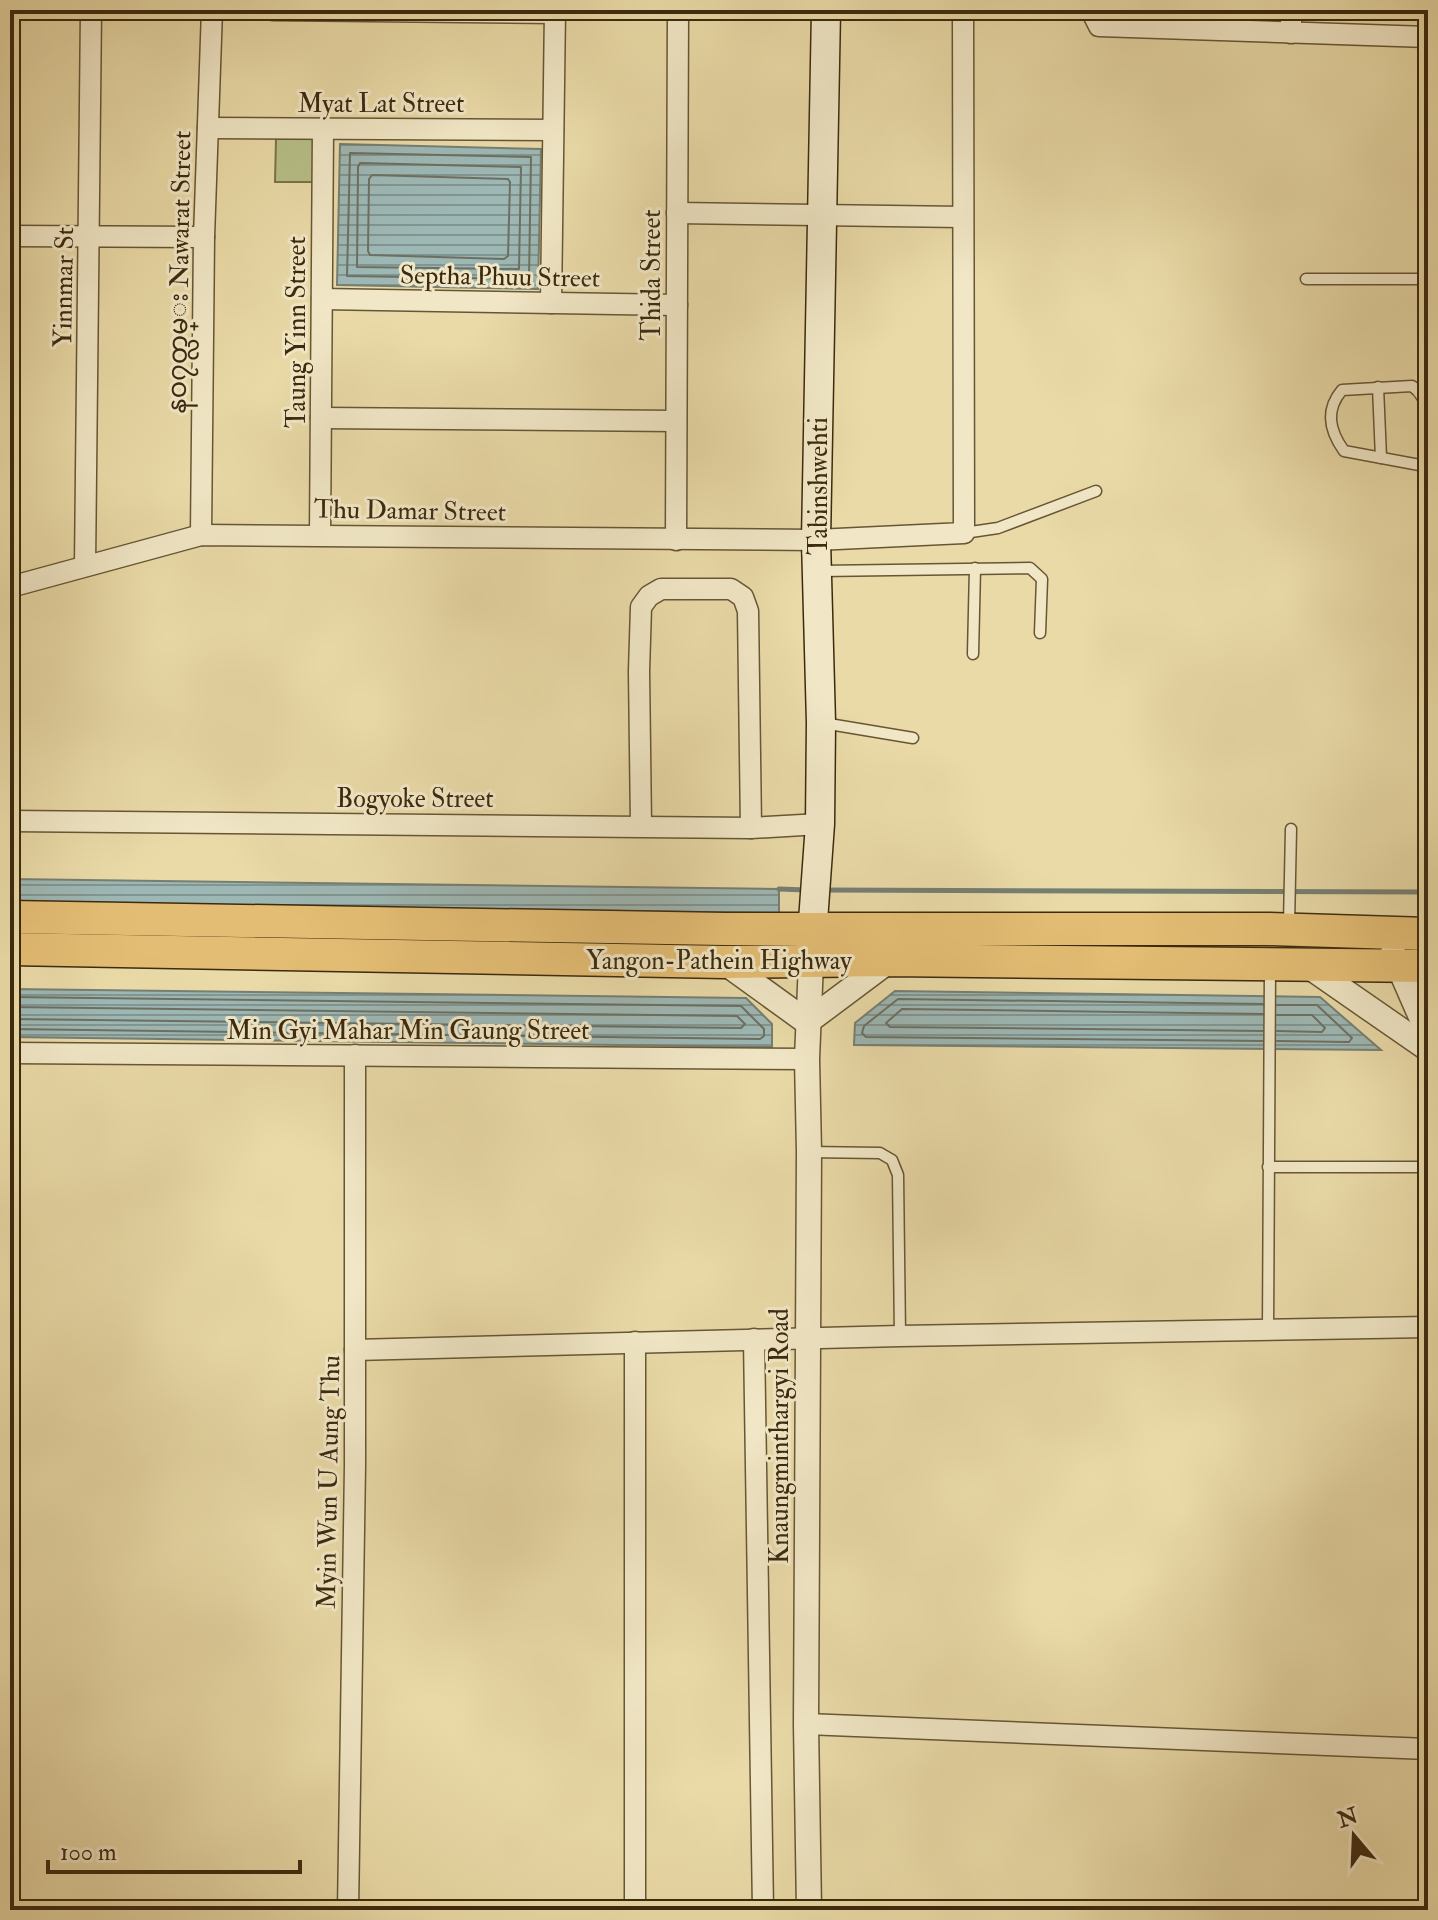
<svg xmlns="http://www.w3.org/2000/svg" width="1438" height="1920" viewBox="0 0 1438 1920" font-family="'IM FELL Double Pica','Noto Sans Myanmar',serif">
<defs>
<pattern id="water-rules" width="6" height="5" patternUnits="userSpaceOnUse" patternTransform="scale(2)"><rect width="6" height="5" fill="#9db7b4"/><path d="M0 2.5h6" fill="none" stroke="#819591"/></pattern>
</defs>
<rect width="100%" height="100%" fill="#e9daa7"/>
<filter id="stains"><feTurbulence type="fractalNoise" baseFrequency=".0025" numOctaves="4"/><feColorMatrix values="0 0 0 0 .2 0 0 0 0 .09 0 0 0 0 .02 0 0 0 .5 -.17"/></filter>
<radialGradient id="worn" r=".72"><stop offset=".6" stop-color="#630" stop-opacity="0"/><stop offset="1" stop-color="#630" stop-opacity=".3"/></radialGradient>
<!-- green -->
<polygon fill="#b7bf87" stroke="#7a744b" stroke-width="2" points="276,139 314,139 314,182 275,182"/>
<!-- water -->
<g fill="url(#water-rules)" stroke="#767f72" stroke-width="2">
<polygon points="340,144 541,149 538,289 337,285"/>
<polygon points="10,879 779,889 779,913 10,903"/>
<polygon points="10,989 746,998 772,1024 772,1047 10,1037"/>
<polygon points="895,991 1320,997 1381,1050 854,1045 855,1023"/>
</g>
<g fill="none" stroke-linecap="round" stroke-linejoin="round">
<!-- shore -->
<g stroke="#6c7062" stroke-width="2">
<polygon points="350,153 531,157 529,279 347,276"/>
<polygon points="360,163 521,167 519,269 357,267 358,167"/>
<polygon points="372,175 508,179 510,182 508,256 504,259 370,255 368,251 369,179"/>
<polyline points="10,997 741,1006 764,1029 764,1036 760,1039 10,1029"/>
<polyline points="10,1007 737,1016 745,1024 741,1028 10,1019"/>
<polyline points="1263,1031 890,1027 886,1023 902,1009 1263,1014"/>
<polyline points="1277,1031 1322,1032 1325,1028 1312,1015 1277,1015"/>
<polyline points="1263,1041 866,1037 862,1033 864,1026 898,999 1263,1004"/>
<polyline points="1277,1041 1349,1042 1352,1038 1317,1005 1277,1005"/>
</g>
<!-- stream -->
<g stroke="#767f72" stroke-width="5">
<polyline points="779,889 806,890"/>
<polyline points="824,890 1428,892"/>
</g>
<!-- service casing -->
<g stroke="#675635" stroke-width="13">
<g id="service">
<polyline points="1306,279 1428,279"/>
<polyline points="1378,387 1381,458"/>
<path d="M 1425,466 C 1426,440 1436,402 1412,386 L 1342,390 C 1325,410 1329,430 1344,451 L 1425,466 L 1428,466"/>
<polyline points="964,533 998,528 1096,491"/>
<polyline points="820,571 1030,568 1042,579 1040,633"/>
<polyline points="973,654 975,568"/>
<polyline points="823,723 913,738"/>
<polyline points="1289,924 1291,829"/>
<polyline points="809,1152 880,1153 892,1160 898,1175 900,1336"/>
<polyline points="1268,1167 1422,1167 1428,1165"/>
<polyline points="1268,1330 1270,968"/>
</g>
</g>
<!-- minor casing -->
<g stroke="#675635" stroke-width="23">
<g id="minor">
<polyline points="273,10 554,13"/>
<polyline points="1091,10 1099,26 1428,37"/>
<polyline points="1291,33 1291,10"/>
<polyline points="208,128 553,130"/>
<polyline points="677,213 962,217"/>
<polyline points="10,236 204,237"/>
<polyline points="322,299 677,305"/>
<polyline points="551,303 555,10"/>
<polyline points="321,418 676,421"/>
<polyline points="201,535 204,237 212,10"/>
<polyline points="320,535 323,129"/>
<polyline points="676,540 678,10"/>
<polyline points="85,566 91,10"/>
<polyline points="10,587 201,535 816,540 964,533 963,10"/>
<polyline points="10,821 751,828 820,824"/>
<polyline points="641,826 639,671 641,607 649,596 661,589 731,589 743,597 748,611 751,828"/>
<polyline points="10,1053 807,1059"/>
<polyline points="754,1339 763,1910"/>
<polyline points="355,1350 900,1336 1428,1327"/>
<polyline points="806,1724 1428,1749"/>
<polyline points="348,1910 355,1466 355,1055"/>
<polyline points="635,1910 635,1342"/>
</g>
</g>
<!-- tertiary casing -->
<g stroke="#675635" stroke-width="27">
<g id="tertiary">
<polyline points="1393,953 1428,1033"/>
<polyline points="724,962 807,1022"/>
<polyline points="1304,963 1428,1049"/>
<polyline points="807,1022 890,960"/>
<polyline points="809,1910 806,1724 809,1152 807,1059 811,962"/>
</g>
</g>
<!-- secondary casing -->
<g stroke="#3c2a0f" stroke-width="31">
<polyline id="secondary" points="811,949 820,824 821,723 816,540 826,10"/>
</g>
<!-- primary casing -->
<g stroke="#3c2a0f" stroke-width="35">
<g id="primary">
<polyline points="10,917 725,929 1268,929 1428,934"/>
<polyline points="10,949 724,962 890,960 1428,966"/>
</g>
</g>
<!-- service -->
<use href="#service" stroke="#f1e7c6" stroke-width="10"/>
<!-- minor -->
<use href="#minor" stroke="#f1e7c6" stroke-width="20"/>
<!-- tertiary -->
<use href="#tertiary" stroke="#f1e7c6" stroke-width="24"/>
<!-- secondary -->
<use href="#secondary" stroke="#f1e7c6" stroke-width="28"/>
<!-- primary -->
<use href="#primary" stroke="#e4bd74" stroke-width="32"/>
</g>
<g text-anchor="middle" stroke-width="6" stroke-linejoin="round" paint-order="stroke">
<!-- street labels -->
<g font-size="26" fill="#3c2a0f" stroke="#f1e7c6">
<text x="381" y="112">Myat Lat Street</text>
<text transform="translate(179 272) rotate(-89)" y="9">နဝ၇တ္လမ္း Nawarat Street</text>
<text transform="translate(651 275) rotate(-90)" y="9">Thida Street</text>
<text transform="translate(500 276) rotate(1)" y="9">Septha Phuu Street</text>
<text transform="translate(63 287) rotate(-89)" y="9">Yinnmar St</text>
<text transform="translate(296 332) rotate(-90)" y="9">Taung Yinn Street</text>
<text transform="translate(818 486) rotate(-90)" y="9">Tabinshwehti</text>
<text transform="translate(410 510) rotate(1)" y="9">Thu Damar Street</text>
<text x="415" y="807">Bogyoke Street</text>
<text x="719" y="969">Yangon-Pathein Highway</text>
<text x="408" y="1039">Min Gyi Mahar Min Gaung Street</text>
<text transform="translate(779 1436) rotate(-90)" y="9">Knaungminthargyi Road</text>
<text transform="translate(328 1482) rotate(-89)" y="9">Myin Wun U Aung Thu</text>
</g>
</g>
<!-- margin -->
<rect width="1438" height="1920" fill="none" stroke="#e9daa7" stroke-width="40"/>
<rect x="12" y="12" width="1414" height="1896" fill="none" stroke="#3c2a0f" stroke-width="4"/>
<rect x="20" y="20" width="1398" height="1880" fill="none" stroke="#3c2a0f" stroke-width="2"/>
<!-- north arrow -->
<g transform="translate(1354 1836) rotate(341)" stroke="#f1e7c6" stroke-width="6" paint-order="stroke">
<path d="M0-6L14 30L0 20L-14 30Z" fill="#3c2a0f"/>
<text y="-12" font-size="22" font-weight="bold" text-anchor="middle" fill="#3c2a0f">N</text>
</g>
<!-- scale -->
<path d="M48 1860v12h252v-12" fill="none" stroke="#3c2a0f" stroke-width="4"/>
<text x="60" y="1860" font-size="24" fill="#3c2a0f" stroke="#f1e7c6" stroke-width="6" paint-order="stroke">100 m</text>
<rect width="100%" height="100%" filter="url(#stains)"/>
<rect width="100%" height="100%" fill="url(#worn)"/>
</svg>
